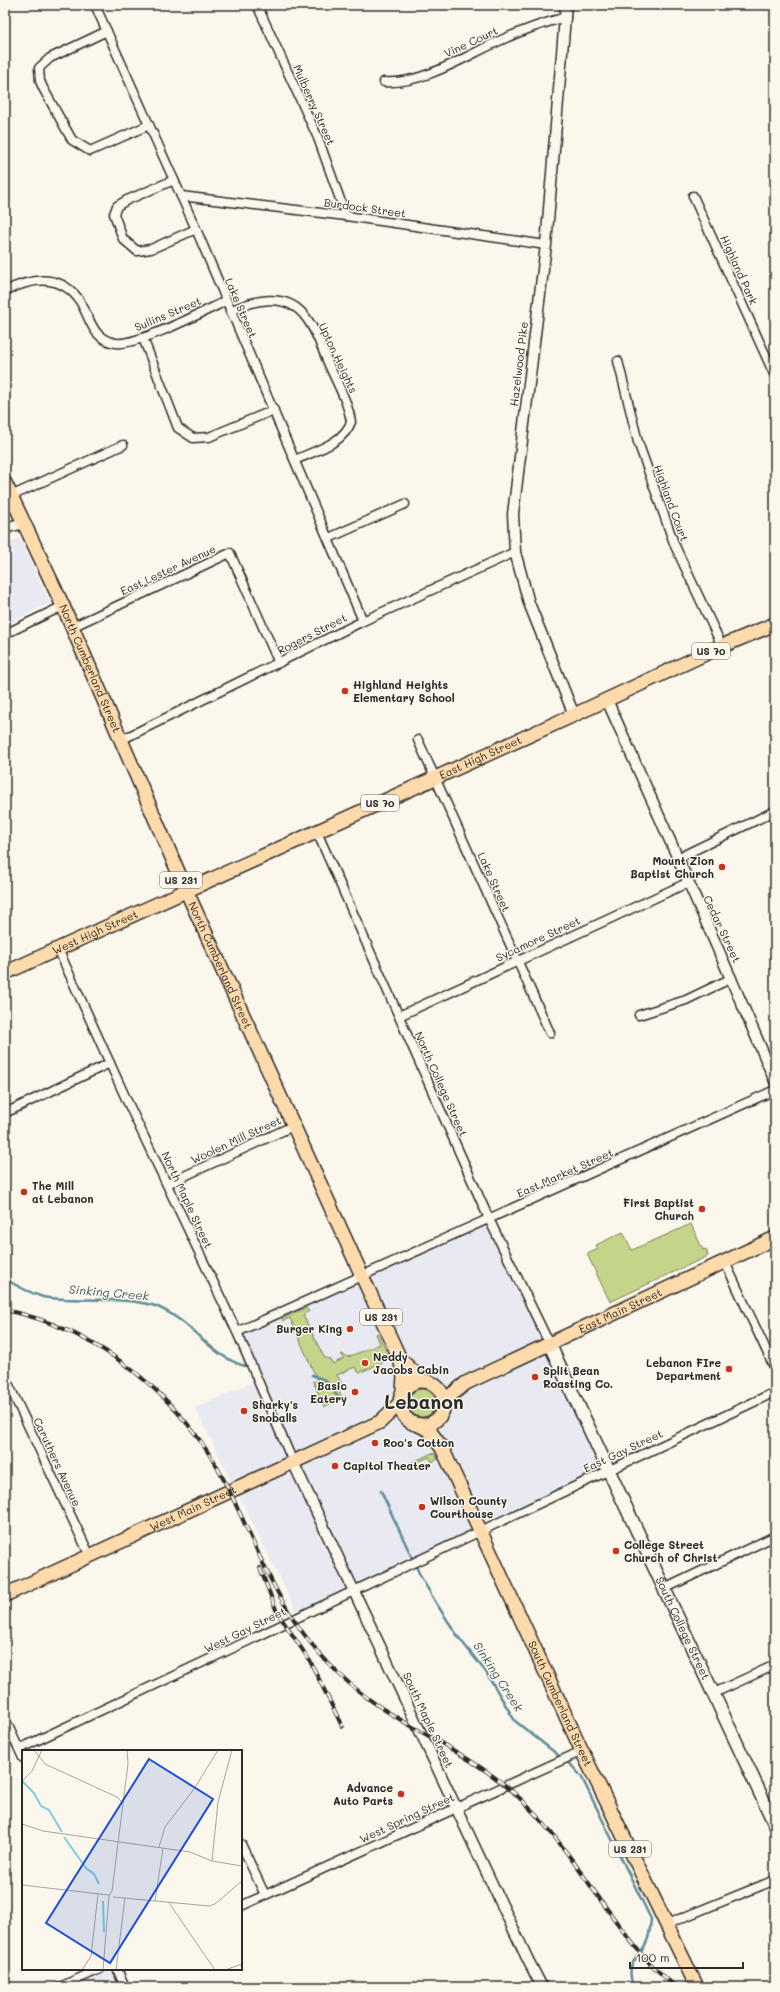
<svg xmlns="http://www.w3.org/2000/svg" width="780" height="1992" viewBox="0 0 780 1992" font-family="Mali,sans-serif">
<rect width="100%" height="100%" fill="#fbf7ec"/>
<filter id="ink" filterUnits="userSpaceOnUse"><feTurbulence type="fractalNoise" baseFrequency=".025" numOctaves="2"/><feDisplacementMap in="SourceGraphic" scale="8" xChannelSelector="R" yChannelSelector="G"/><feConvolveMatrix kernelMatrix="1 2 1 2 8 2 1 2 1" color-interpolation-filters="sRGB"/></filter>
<g filter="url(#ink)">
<!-- built -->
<g fill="#e9eaf1">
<polygon points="20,538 50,603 5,625 5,545"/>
<polygon points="489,1219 609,1470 299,1617 195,1408 257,1380 237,1332"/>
<polygon points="106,1971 114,1974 120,1987 72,1987"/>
</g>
<!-- green -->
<g fill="#c4d488" stroke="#78805a">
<polygon points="691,1224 703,1250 706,1249 708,1256 610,1302 587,1254 598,1249 596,1245 623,1232 632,1250"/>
<polygon points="306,1308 309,1311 303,1315 324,1357 330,1359 333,1364 344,1358 341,1354 348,1357 380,1344 376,1334 378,1333 390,1359 359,1373 355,1367 337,1375 342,1384 337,1387 342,1398 324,1407 313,1381 318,1382 290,1318 283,1321 282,1319"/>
<circle cx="422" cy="1403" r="14"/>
<polygon points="432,1453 435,1454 438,1459 432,1462 429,1457 403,1469 402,1467"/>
</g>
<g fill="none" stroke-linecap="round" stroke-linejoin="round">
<!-- stream -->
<g stroke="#5f8c98" stroke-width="2.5">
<path d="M 5,1279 C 17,1286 30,1293 43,1297 C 50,1299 58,1298 65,1299 C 89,1300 137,1298 158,1307 C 193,1322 208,1355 245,1366"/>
<polyline points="312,1375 325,1380 338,1397"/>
<path d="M 381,1491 L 421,1577 L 436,1603 L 459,1638 L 486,1672 L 515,1721 L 572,1766 L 581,1776 L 651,1919 C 650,1927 650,1934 647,1941 C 638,1962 625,1959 633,1987"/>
</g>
<!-- minor casing -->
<g stroke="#2b2b2b" stroke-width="11">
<g id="minor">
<polyline points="95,5 196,229 363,621"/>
<polyline points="257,5 318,138 346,216"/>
<polyline points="107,31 50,58 39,68 40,81 43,88 72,140 90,151 149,125"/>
<path d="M 384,82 C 421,85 466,56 499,41 C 521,31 543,23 566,17"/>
<polyline points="174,180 127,200 117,206 114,214 123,239 137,251 151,249 196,229"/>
<polyline points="181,196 346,216 546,245"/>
<polyline points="693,196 775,376"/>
<path d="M 5,291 C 30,279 57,273 77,297 C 90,313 90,340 116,343 C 137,346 203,312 226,301"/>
<path d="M 230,311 C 253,300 285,292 304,315 C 316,329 322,349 329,365 C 337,383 348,402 351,422 C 343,444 314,451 295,460"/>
<polyline points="143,338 178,428 193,438 209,437 274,410"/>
<polyline points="618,361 638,442 675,546 722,646"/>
<polyline points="11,496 123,445"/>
<polyline points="329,538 405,504"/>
<polyline points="72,627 230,553 279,663"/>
<polyline points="5,634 63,606"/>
<polyline points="121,740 363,621 515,552"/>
<polyline points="418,740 550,1033"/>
<polyline points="317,832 489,1219 549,1343"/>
<polyline points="678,858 775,811"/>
<polyline points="58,949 128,1103 237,1332 293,1462"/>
<polyline points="639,1015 686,1000 732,978"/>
<polyline points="399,1016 687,883"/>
<polyline points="5,1113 110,1063"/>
<polyline points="167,1184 293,1126"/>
<polyline points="725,1262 775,1369"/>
<polyline points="237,1332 775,1090"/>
<polyline points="5,1377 90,1556"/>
<polyline points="664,1589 775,1536"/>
<polyline points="714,1693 775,1665"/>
<polyline points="5,1719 23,1758"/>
<polyline points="19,1749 775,1392"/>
<polyline points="241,1844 265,1895"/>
<polyline points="241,1906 582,1751"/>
<polyline points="667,1924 775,1880"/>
<polyline points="117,1969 125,1987"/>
<polyline points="60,1987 100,1969"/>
</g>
</g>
<!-- tertiary casing -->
<g stroke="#2b2b2b" stroke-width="13">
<g id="tertiary">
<polyline points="566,5 546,245 513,514 515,552 529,603 574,715"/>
<polyline points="5,528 24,523"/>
<path d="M 607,700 C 664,827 721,953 775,1081"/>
<polyline points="293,1462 528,1960 542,1987"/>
</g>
</g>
<!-- secondary casing -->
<g stroke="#2b2b2b" stroke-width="15">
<g id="secondary">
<path id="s1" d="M 549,1343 L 775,1825"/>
</g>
</g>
<!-- primary casing -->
<g stroke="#2b2b2b" stroke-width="16">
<g id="primary">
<path id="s2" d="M 5,483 L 63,606 L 186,890 L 400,1359 L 404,1376 L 403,1390"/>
<path id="s3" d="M 5,973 L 574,715 L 722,646 L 775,624"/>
<polyline points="400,1359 423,1381"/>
<circle cx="422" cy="1403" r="22"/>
<path id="s4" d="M 444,1404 L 451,1395 L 466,1383 L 775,1238"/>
<path id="s5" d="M 419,1425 L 429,1430 L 442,1448 L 582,1751 L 697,1987"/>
<path id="s6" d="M 5,1595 L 380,1422 L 399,1404"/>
</g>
</g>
<!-- minor -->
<use href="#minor" stroke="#fbf7ec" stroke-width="8"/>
<!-- tertiary -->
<use href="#tertiary" stroke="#fbf7ec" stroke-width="10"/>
<!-- secondary -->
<use href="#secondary" stroke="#fbf7ec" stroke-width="12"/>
<!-- primary -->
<use href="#primary" stroke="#fedbac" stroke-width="13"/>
<!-- rail casing -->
<g stroke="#2b2b2b" stroke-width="4">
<g id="rail">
<path d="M 5,1310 C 99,1329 184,1399 226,1484 C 255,1542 276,1606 321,1655 C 342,1679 369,1701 396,1717 C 436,1741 477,1761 512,1791 C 561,1835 593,1894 634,1945 C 646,1961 661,1974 676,1987"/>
<polyline points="260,1568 277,1612 310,1661 342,1726"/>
</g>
</g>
<!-- rail -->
<use href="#rail" stroke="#fbf7ec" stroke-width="2.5" stroke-dasharray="8" stroke-linecap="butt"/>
</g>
</g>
<!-- markers -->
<g fill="#c8321e" stroke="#fbf7ec" stroke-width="1.5">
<circle cx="345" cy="691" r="4"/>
<circle cx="722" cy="867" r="4"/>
<circle cx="24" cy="1192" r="4"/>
<circle cx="702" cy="1209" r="4"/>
<circle cx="350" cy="1329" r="4"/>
<circle cx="365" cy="1363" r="4"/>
<circle cx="729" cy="1369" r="4"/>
<circle cx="535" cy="1377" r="4"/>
<circle cx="355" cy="1392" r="4"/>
<circle cx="244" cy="1411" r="4"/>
<circle cx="375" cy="1443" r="4"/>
<circle cx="335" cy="1466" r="4"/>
<circle cx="422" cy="1507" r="4"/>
<circle cx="616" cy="1551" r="4"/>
<circle cx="401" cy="1794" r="4"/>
</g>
<g text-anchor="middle" stroke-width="3" stroke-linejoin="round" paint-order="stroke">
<!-- shield labels -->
<g fill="#fbf7ec" stroke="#696865" stroke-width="1">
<rect x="692" y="643" width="38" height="16" rx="3"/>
<rect x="361" y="795" width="38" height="16" rx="3"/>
<rect x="160" y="872" width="42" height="16" rx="3"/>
<rect x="360" y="1309" width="42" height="16" rx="3"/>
<rect x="609" y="1841" width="42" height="16" rx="3"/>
</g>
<g font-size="10" font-weight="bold" fill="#2b2b2b">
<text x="711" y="655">US 70</text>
<text x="380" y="807">US 70</text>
<text x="181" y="884">US 231</text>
<text x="381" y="1321">US 231</text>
<text x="630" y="1853">US 231</text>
</g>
<!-- street labels -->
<g font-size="11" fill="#2b2b2b" stroke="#fbf7ec">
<text transform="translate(471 42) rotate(-25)" y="4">Vine Court</text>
<text transform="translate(314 105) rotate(66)" y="4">Mulberry Street</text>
<text transform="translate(365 208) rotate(8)" y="4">Burdock Street</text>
<text transform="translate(739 270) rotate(66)" y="4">Highland Park</text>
<text transform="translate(241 308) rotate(67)" y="4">Lake Street</text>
<text transform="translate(168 314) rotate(-23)" y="4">Sullins Street</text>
<text transform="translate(338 358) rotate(65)" y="4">Upton Heights</text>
<text transform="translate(519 364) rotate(-83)" y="4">Hazelwood Pike</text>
<text transform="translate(671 503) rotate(70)" y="4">Highland Court</text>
<text transform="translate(168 570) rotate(-25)" y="4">East Lester Avenue</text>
<text transform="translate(312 634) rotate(-27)" y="4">Rogers Street</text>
<text dy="4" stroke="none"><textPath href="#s2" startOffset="204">North Cumberland Street</textPath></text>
<text dy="4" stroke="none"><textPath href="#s3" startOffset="522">East High Street</textPath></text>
<text transform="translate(494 882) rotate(66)" y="4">Lake Street</text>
<text transform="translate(722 929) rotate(65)" y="4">Cedar Street</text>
<text dy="4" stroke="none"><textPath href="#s3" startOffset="99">West High Street</textPath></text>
<text transform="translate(538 939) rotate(-25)" y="4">Sycamore Street</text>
<text dy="4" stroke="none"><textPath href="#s2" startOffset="528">North Cumberland Street</textPath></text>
<text transform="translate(441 1084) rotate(66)" y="4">North College Street</text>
<text transform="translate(236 1140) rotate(-25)" y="4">Woolen Mill Street</text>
<text transform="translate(565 1173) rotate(-24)" y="4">East Market Street</text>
<text transform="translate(187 1200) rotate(65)" y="4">North Maple Street</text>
<text dy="4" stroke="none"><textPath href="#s4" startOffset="201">East Main Street</textPath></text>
<text transform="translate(623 1451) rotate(-25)" y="4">East Gay Street</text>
<text transform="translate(57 1462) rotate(65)" y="4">Caruthers Avenue</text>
<text dy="4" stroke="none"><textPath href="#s6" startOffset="207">West Main Street</textPath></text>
<text dy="4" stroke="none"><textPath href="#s1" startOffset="315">South College Street</textPath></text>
<text transform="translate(245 1630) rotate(-26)" y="4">West Gay Street</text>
<text dy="4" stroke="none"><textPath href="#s5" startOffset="315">South Cumberland Street</textPath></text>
<text transform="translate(428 1720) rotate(65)" y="4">South Maple Street</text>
<text transform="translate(407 1818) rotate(-25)" y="4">West Spring Street</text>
</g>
<!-- poi labels -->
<g font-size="11" font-weight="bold" fill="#2b2b2b" stroke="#fbf7ec" text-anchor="start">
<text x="353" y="689">Highland Heights<tspan x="353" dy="13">Elementary School</tspan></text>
<text x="714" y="865" text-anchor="end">Mount Zion<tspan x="714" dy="13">Baptist Church</tspan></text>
<text x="32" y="1190">The Mill<tspan x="32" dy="13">at Lebanon</tspan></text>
<text x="694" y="1207" text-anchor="end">First Baptist<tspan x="694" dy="13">Church</tspan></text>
<text x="342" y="1333" text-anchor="end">Burger King</text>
<text x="373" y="1361">Neddy<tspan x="373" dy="13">Jacobs Cabin</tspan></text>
<text x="721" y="1367" text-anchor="end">Lebanon FIre<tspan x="721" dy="13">Department</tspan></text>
<text x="543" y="1375">Split Bean<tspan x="543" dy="13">Roasting Co.</tspan></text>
<text x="347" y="1390" text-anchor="end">Basic<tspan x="347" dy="13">Eatery</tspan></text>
<text x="252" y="1409">Sharky's<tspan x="252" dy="13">Snoballs</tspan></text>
<text x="383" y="1447">Roo's Cotton</text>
<text x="343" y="1470">Capitol Theater</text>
<text x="430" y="1505">Wilson County<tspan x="430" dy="13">Courthouse</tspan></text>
<text x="624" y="1549">College Street<tspan x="624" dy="13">Church of Christ</tspan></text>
<text x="393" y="1792" text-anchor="end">Advance<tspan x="393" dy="13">Auto Parts</tspan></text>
</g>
<!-- water labels -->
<g font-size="12" font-style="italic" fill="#455b62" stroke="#fbf7ec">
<text transform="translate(109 1293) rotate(5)" y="4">Sinking Creek</text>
<text transform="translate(498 1677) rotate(57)" y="4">Sinking Creek</text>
</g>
<!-- town labels -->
<g font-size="19" font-weight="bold" fill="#2b2b2b" stroke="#fbf7ec">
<text x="424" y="1409">Lebanon</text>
</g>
</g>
<!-- overview -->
<g transform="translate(22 1750)">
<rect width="220" height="220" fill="#fbf7ec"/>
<path fill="none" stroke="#81cce1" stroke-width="2" d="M 0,31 L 12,43 L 19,56 L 27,60 L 40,82M 42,87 L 64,118 L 72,124 L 77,134M 81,151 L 82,182"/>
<path fill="none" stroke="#a8a59f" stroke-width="1" d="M 12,0 L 23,14 L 95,47 L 101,53M 0,31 L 10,21 L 20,0M 0,74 L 21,81 L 168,102 L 190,111 L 220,116M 137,97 L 143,77 L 172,39 L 196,0M 190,111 L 196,52 L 210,0M 0,135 L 87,145M 91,147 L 187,156 L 193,154 L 220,131M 133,151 L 141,98M 147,153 L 193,220M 60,220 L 69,206 L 76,144M 81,220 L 87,146 L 90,141 L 106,14 L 105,0M 94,220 L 103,148M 203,220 L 220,214"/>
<path fill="#1d4ed8" fill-opacity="0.15" stroke="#1d4ed8" stroke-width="2" d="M 127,9 L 191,49 L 88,213 L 24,173 Z"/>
<rect width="220" height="220" fill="none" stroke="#2b2b2b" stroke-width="2"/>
</g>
<!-- margin -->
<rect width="780" height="1992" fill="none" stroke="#fbf7ec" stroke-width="20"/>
<rect x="10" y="10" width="760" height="1972" fill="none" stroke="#2b2b2b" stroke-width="1.5" filter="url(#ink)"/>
<!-- scale -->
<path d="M630 1962v6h113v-6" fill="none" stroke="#2b2b2b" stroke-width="2"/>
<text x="636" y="1962" font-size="12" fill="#2b2b2b" stroke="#fbf7ec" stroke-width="3" paint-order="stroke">100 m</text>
</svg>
